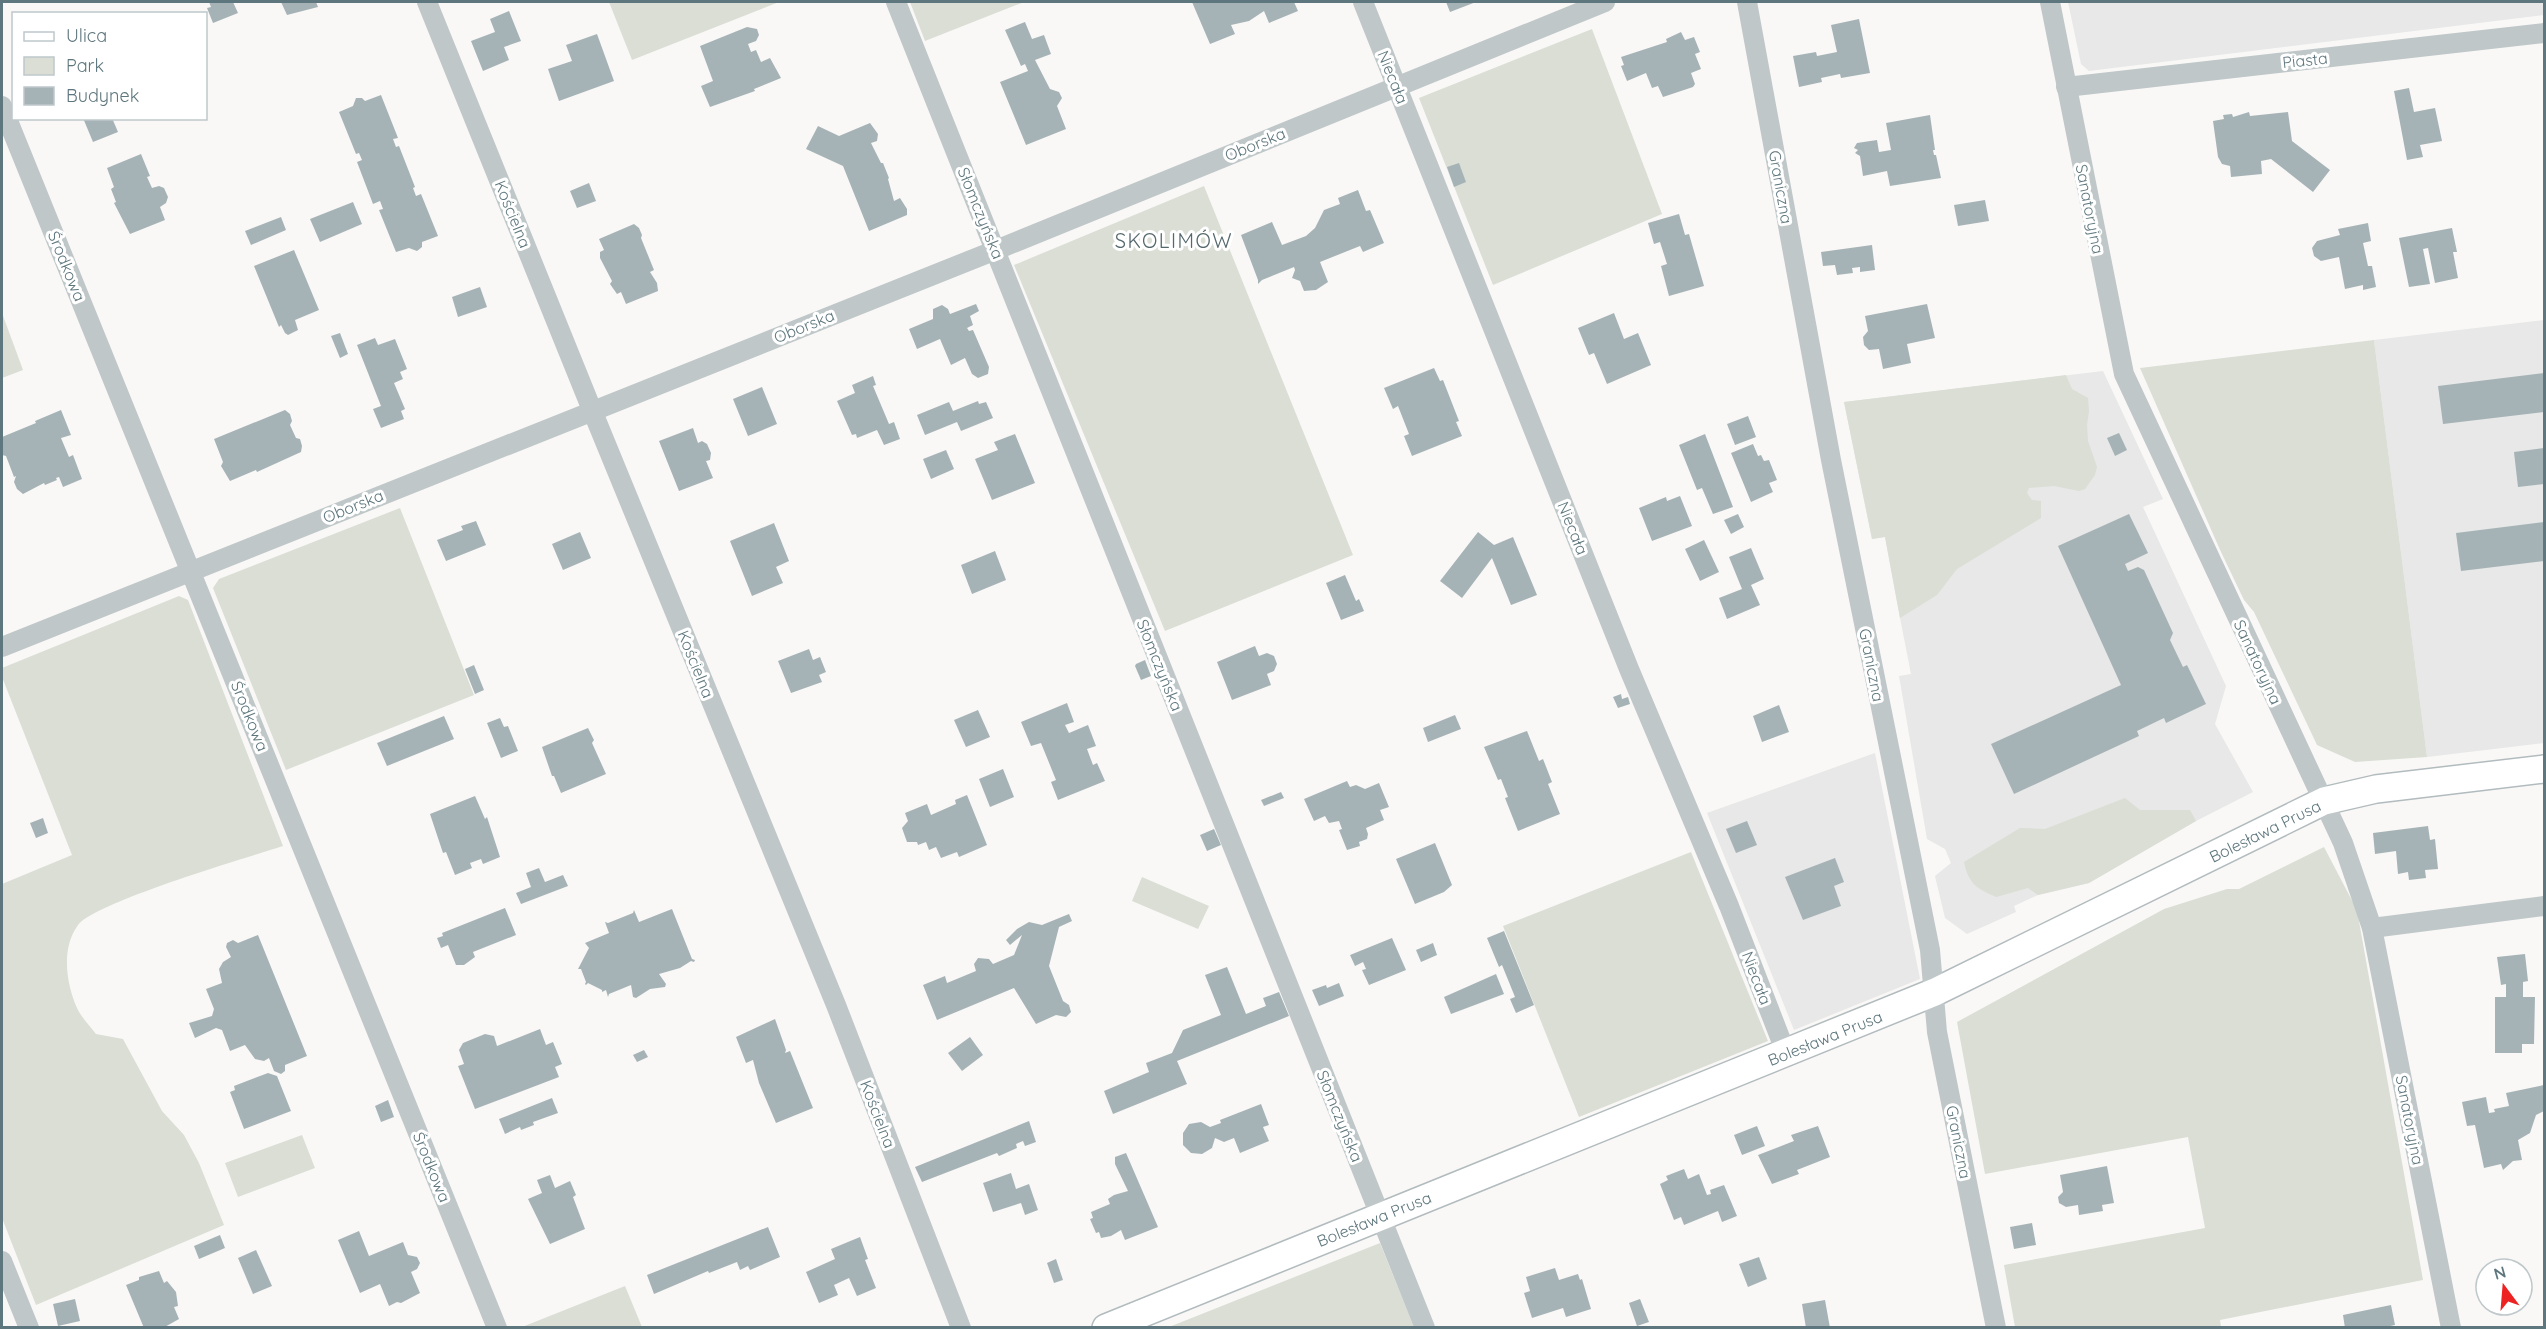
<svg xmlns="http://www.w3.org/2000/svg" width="2546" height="1329" viewBox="0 0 2546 1329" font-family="Quicksand,sans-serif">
<rect width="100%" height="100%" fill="#f9f8f6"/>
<!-- built -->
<g fill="#e7e8e7">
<polygon points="2068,2 2544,2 2544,15 2089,71 2081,64"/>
<polygon points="2544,320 2544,743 2427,757 2374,340"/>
<polygon points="2103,371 2163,499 2143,507 2226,686 2215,724 2253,792 2196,821 2089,883 2038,895 2014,906 2016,912 1967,934 1945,918 1935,876 1951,863 1945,849 1927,839 1899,676 1911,674 1900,618 1885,537 1872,539 1844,402"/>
<polygon points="1875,753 1920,979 1794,1030 1707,813"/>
</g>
<!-- green -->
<g fill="#daded5">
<polygon points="609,2 779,2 632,60"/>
<polygon points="910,2 1024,2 925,41"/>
<polygon points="1592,29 1662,214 1493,285 1419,98"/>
<polygon points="1204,186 1353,555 1165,631 1014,265"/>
<polygon points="2,313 23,370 2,378"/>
<polygon points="2374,340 2427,757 2355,762 2317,745 2254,612 2244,600 2221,552 2140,368"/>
<polygon points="2066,375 2072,389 2088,398 2089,411 2087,425 2088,441 2097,467 2095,475 2085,489 2079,491 2054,486 2029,488 2027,493 2032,500 2041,501 2041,518 1957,569 1937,595 1900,618 1885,537 1872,539 1844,402"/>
<polygon points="400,508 474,695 286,770 213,588 219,579"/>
<path d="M 179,596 L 188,600 L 283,846 C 249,857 95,902 78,925 C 61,948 66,983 77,1008 C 81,1017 90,1026 96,1034 L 123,1039 L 162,1111 L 184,1135 L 199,1163 L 224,1225 L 36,1305 L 2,1218 L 2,884 L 72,855 L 2,677 L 2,668 Z"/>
<path d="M 2125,798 L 2140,810 L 2190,810 L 2196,821 L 2089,883 L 2038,895 L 2028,888 L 1996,897 C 1976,888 1969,884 1964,862 L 2020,828 L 2045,829 Z"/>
<polygon points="2324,847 2357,910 2423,1280 2220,1320 2221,1327 2015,1327 2004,1265 2205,1228 2188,1137 1985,1174 1957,1022 2164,909 2227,889 2239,889"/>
<polygon points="1691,852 1768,1041 1579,1117 1503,926"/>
<polygon points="1142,877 1209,906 1198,929 1132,901"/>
<polygon points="302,1135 315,1168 238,1197 225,1163"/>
<polygon points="1380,1243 1414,1327 1169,1327"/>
<polygon points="625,1286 642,1327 522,1327"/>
</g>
<!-- building -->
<g fill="#a6b3b6">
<polygon points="209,2 233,2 238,13 213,23 207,8 211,7"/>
<polygon points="281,2 316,2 318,7 287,15"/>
<polygon points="1192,2 1294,2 1298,11 1269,23 1264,11 1249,21 1231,25 1235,34 1210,44"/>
<polygon points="1446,2 1476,2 1450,12"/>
<polygon points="509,11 521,41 504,47 509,60 483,71 471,41 495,32 490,19"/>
<polygon points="1859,19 1870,73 1841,78 1840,74 1821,78 1822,82 1799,87 1793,56 1816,52 1817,56 1837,52 1831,25"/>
<polygon points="1025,22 1032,39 1044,35 1051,54 1035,60 1050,89 1059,92 1062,98 1057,106 1066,129 1026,145 1000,82 1028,71 1025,64 1021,66 1005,30"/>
<polygon points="747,27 757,29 759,35 756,41 748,44 751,52 756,50 761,62 770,58 781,78 754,89 755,91 710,107 701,86 713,81 700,46"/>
<polygon points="1681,32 1685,40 1694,37 1700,52 1695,54 1701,69 1691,73 1695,84 1693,87 1663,97 1658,86 1652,88 1646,73 1627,81 1621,66 1624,65 1621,57 1667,42 1666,39"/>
<polygon points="597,34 614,81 559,101 548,69 572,61 566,45"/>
<polygon points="2409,88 2414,112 2435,108 2442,141 2420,145 2423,157 2407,160 2394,91"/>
<polygon points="381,95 398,138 393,139 396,147 399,146 415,187 413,188 416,196 421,194 438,236 422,242 422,247 417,251 409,248 396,252 379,210 383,209 380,201 373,204 357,162 362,160 359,153 356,154 339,112 353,106 356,98 362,98 365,101"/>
<polygon points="2249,112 2250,116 2288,112 2292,141 2330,170 2313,192 2271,159 2261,161 2262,174 2231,177 2230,166 2222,164 2218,157 2213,121 2224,119 2223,115 2232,114 2233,117"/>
<polygon points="1930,115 1935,150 1933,150 1934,155 1936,155 1941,178 1890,186 1887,171 1863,176 1860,156 1855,153 1858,150 1854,148 1857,143 1877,140 1879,152 1891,150 1886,123"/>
<polygon points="83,118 112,118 118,132 93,142"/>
<polygon points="870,123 878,134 877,141 871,143 881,163 883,163 889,178 888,179 894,201 900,198 907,209 907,215 869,231 843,166 806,149 818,126 839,136"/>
<polygon points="141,154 150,176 147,177 152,188 159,186 164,188 168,197 166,203 160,207 165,220 130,234 114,203 116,202 111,189 114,187 107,168"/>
<polygon points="1459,163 1466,182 1454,187 1447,167"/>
<polygon points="589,183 596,201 577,208 570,191"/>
<polygon points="1358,190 1366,211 1370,210 1384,243 1363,252 1360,246 1320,262 1328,282 1316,290 1304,291 1300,281 1292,278 1295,270 1294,267 1262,280 1258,284 1258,280 1241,235 1272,222 1282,245 1306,236 1315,228 1324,210 1340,204 1338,198"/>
<polygon points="1985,200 1989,221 1958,226 1954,205"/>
<polygon points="353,202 362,224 320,242 310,219"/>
<polygon points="1679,214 1685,235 1689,234 1704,286 1669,296 1661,266 1667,264 1660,242 1654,244 1648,223"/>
<polygon points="281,217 286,230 251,245 245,231"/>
<polygon points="2368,223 2371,241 2363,243 2368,266 2372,266 2376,287 2363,290 2363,285 2345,289 2339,257 2321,261 2314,256 2312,248 2317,241 2340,235 2338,229"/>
<polygon points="634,224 639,228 642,235 641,238 654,270 650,272 657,283 658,291 626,304 621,292 617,294 610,284 612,281 600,258 600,252 604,250 599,239"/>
<polygon points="2452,228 2457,252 2453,252 2458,278 2435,283 2428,248 2423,249 2430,284 2409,287 2399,238"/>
<polygon points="1872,245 1875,270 1860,272 1860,267 1852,268 1853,273 1837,275 1835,265 1823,266 1821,252"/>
<polygon points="294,250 319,310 295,320 298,330 288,335 285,333 281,325 279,327 254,266"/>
<polygon points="480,287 487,307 458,317 452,297"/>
<polygon points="976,304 979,311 970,316 973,325 967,328 969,331 973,330 989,367 988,374 978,378 972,374 965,358 951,365 940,339 917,349 909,329 933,319 933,309 942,305 948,309 950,314"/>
<polygon points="1927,304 1935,338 1907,344 1911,363 1883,369 1879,349 1869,350 1864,345 1863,337 1868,331 1865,316"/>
<polygon points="1614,313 1624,339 1638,333 1651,365 1607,384 1594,353 1589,355 1578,328"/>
<polygon points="340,333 348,354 340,358 331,336"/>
<polygon points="375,338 378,345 395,339 407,369 400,372 403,379 394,383 405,409 401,411 404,419 381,428 373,409 381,406 357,345"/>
<polygon points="1434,368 1440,381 1443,380 1459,421 1456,422 1462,436 1412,456 1404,436 1409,434 1398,406 1393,409 1384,388"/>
<polygon points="2544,373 2544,412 2443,424 2438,386"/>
<polygon points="873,376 876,385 873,386 889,424 894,422 900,439 884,445 877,430 857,438 856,434 852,435 837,401 855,393 852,385"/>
<polygon points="762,387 777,424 748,436 733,399"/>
<polygon points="978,401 979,404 986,402 993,418 961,431 957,422 925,435 917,415 949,402 953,411"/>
<polygon points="61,410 71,435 61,438 69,457 73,455 82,479 63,487 59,477 56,478 57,480 45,485 44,483 23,494 17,489 14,482 16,476 14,477 6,456 2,455 2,437 36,423 35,421"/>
<polygon points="285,410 290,414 292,421 290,425 296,438 300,439 302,446 301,452 257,472 256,470 230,481 221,466 223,462 214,439"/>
<polygon points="1748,416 1756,437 1735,445 1727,424"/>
<polygon points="693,428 698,443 702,441 707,444 711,453 710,460 706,461 713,478 679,491 659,441"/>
<polygon points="2119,433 2127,450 2115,456 2107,438"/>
<polygon points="1015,434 1035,483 992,500 975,459 998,450 994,442"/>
<polygon points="1705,434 1733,507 1713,514 1702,488 1697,490 1679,445"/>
<polygon points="1753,444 1758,456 1761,455 1764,461 1769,460 1777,480 1769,483 1773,492 1751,502 1731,453"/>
<polygon points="2544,448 2544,484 2518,487 2514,452"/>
<polygon points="946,450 954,469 931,479 923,459"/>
<polygon points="1680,496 1692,526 1652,541 1639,508 1666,497 1667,501"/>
<polygon points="1738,514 1744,527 1731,534 1724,520"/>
<polygon points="2129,514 2148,553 2125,564 2128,571 2138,567 2144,570 2173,633 2170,640 2183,667 2187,665 2206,704 2166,723 2164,718 2137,731 2139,736 2014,794 1991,744 2121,685 2058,546"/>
<polygon points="476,521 486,545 446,561 437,540 463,530 461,526"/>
<polygon points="2544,522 2544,561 2461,571 2456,533"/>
<polygon points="774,523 789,561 776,567 783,583 752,596 730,541"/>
<polygon points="580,532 591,558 563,570 552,544"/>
<polygon points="1478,532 1494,545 1513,537 1537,595 1511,605 1492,558 1462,598 1440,581"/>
<polygon points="1704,540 1719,572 1700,581 1685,549"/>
<polygon points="1751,548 1764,579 1751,585 1760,605 1727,619 1719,598 1742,589 1729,557"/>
<polygon points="995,551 1006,580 972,594 961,565"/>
<polygon points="1345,575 1356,601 1359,599 1364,611 1341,620 1326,583"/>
<polygon points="1255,646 1259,656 1267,653 1274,656 1277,664 1274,671 1267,674 1271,685 1232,700 1217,662"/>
<polygon points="809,649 813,660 820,657 826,672 819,675 822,682 791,693 778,661"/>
<polygon points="1145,660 1151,676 1141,680 1135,666 1136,664"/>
<polygon points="474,665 484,690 475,694 465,669"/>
<polygon points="1621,694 1622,699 1628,697 1630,704 1618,708 1613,697"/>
<polygon points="1067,703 1074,722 1065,725 1069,733 1088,725 1096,746 1087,749 1093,765 1097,763 1105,781 1058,800 1051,782 1056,780 1041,743 1031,746 1021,722"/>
<polygon points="1779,705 1789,732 1762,742 1753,716"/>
<polygon points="978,710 990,737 966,747 954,720"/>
<polygon points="1455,715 1461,729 1428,742 1423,728"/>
<polygon points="444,716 454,739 387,766 377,743"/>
<polygon points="500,718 504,727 508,726 518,751 501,758 487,723"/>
<polygon points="588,728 594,740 592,743 606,774 561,793 554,776 552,776 542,747"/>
<polygon points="1527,731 1539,761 1543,759 1552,782 1548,784 1560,814 1518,831 1505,798 1508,797 1501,779 1498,780 1484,747"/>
<polygon points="1003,769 1014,797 990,807 979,779"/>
<polygon points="1347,781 1350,787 1356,785 1365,789 1379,783 1389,807 1380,810 1384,820 1366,828 1368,834 1367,839 1359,842 1360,846 1347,850 1339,830 1342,829 1339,821 1329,823 1325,816 1314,821 1304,799"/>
<polygon points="1281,792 1284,798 1264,806 1261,800"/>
<polygon points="967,795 987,845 959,857 957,852 941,858 936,847 929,850 926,842 918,845 917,842 907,842 902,828 908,821 905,813 927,804 931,815 956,804 955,800"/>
<polygon points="475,796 485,819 487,817 500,857 483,864 481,859 470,863 472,868 455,875 446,852 443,853 430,814"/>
<polygon points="43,818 48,833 36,838 30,823"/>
<polygon points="1747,821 1757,845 1736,853 1726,829"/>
<polygon points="2428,826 2430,840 2435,839 2438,869 2425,870 2426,878 2409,880 2408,872 2398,874 2396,851 2375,854 2373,833"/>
<polygon points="1214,829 1221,845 1207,851 1200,835"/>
<polygon points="1435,843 1452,885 1444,892 1415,904 1396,859"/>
<polygon points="1835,858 1844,882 1834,886 1841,906 1803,920 1785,877"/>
<polygon points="539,868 545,882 563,875 568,886 521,904 516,893 531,887 526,873"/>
<polygon points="505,908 516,935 473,952 475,957 464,965 456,965 448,945 441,948 437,938 443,936 442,933"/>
<polygon points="672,909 692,959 695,960 694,962 691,961 680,968 659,974 666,984 665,987 650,989 636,998 633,997 631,985 609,994 608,997 606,990 602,992 602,990 588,983 586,985 585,984 586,982 581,969 578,969 589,948 585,943 609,933 605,922 608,923 633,913 634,910 639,922"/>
<polygon points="1069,914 1072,921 1059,927 1049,966 1063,1001 1069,1005 1071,1012 1066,1017 1056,1015 1036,1024 1014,988 937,1020 923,985 945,976 947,983 976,971 974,964 978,958 989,959 993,964 1014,955 1022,935 1010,945 1006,940 1017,929 1029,922 1042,925"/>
<polygon points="1504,931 1534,1005 1516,1013 1510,999 1515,997 1502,965 1499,967 1487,938"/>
<polygon points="258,935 307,1056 285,1065 285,1071 281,1074 274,1071 269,1058 264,1061 255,1059 245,1045 230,1051 222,1030 216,1028 195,1038 189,1023 212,1016 214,1009 206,989 222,983 219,969 223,962 231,957 226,947 227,943 233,940 238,943"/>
<polygon points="1392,938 1406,970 1369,985 1362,970 1366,969 1363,962 1355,966 1350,955"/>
<polygon points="1433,943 1437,955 1421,962 1416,950"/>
<polygon points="2525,954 2528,981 2523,982 2523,997 2535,997 2534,1044 2522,1044 2522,1053 2495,1053 2495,997 2506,997 2506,984 2501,985 2497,957"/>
<polygon points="1227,967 1246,1014 1266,1006 1263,998 1279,992 1289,1016 1177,1061 1187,1084 1113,1114 1104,1091 1149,1072 1146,1063 1172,1053 1183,1030 1221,1015 1205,975"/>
<polygon points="1496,974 1504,994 1451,1014 1444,997"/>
<polygon points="1339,983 1344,996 1319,1006 1312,990 1326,985 1327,988"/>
<polygon points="775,1019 786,1050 785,1053 790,1051 813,1108 776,1123 759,1083 753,1060 746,1063 736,1037"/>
<polygon points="540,1029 546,1045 553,1042 562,1064 555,1067 559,1077 475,1109 458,1066 464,1064 459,1050 463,1043 485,1034 494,1036 497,1046"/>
<polygon points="970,1037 983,1055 962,1071 948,1053"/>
<polygon points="644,1050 648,1057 637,1062 633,1055"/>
<polygon points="268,1073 277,1076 291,1111 244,1129 230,1092 235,1090 234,1086"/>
<polygon points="2544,1085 2544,1111 2536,1115 2530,1133 2518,1140 2522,1160 2513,1161 2503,1170 2501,1164 2484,1168 2475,1125 2467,1126 2462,1102 2486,1097 2489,1113 2495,1112 2494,1109 2509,1106 2506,1093"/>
<polygon points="552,1098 558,1113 533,1122 534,1125 521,1130 520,1127 505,1134 499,1119"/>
<polygon points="388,1100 394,1117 381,1122 375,1106"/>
<polygon points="1261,1104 1269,1125 1263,1127 1269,1141 1240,1153 1234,1138 1224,1142 1215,1138 1212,1148 1202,1154 1191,1153 1183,1145 1183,1133 1189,1124 1201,1122 1210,1127 1221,1123 1220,1120"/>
<polygon points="1029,1121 1036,1142 1025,1146 1023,1141 1016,1144 1017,1148 999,1156 997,1153 922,1182 915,1167"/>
<polygon points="1757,1126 1765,1146 1742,1155 1734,1135"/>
<polygon points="1818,1126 1830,1157 1797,1170 1799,1174 1772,1184 1758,1155 1794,1141 1791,1135"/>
<polygon points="1126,1153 1158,1227 1125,1240 1121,1230 1111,1236 1101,1238 1099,1232 1096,1233 1090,1219 1093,1218 1091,1212 1110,1204 1108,1199 1114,1195 1128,1191 1115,1164 1115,1157"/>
<polygon points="2107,1166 2114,1203 2102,1205 2103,1211 2079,1215 2078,1205 2066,1207 2059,1203 2058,1197 2063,1192 2060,1175"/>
<polygon points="1684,1169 1688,1179 1699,1174 1707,1195 1711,1194 1710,1190 1724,1185 1737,1216 1722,1222 1718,1211 1684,1225 1681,1217 1674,1220 1660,1184 1668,1180 1666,1176"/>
<polygon points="1011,1173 1016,1189 1029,1184 1038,1210 1025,1215 1021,1203 993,1212 983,1183"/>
<polygon points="550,1175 555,1188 570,1181 576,1195 573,1197 585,1229 550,1244 528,1199 542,1193 537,1180"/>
<polygon points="2032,1223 2036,1245 2014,1249 2010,1227"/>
<polygon points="768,1227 780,1257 750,1270 748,1266 740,1270 737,1262 709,1273 708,1271 654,1294 647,1275"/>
<polygon points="359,1231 369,1256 403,1242 408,1255 417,1257 420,1263 417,1269 411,1272 420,1293 401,1303 397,1302 389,1306 380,1284 360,1293 338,1240"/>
<polygon points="220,1235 225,1248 199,1259 194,1246"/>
<polygon points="860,1237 868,1259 865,1260 876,1288 857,1296 849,1278 834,1285 838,1295 819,1303 806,1272 835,1259 831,1249"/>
<polygon points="256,1250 272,1286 253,1294 238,1258"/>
<polygon points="1759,1257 1767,1279 1748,1287 1739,1264"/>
<polygon points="1056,1259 1063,1280 1054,1283 1047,1263"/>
<polygon points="1555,1268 1559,1280 1578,1274 1580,1280 1582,1279 1591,1309 1566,1317 1563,1308 1532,1318 1524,1293 1530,1291 1526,1277"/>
<polygon points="159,1271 164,1283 167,1281 176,1292 178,1306 174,1307 179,1319 163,1328 144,1328 126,1285 139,1280 139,1277"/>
<polygon points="75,1299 80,1321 58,1326 53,1304"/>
<polygon points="1640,1299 1649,1322 1637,1326 1629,1303"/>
<polygon points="1825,1300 1830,1328 1806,1328 1802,1304"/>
<polygon points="2391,1305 2395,1325 2381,1328 2345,1328 2343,1315"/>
</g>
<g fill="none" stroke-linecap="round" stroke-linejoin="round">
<!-- secondary casing -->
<g stroke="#b2bbbe" stroke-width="30">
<polyline id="secondary" points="1106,1328 1935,992 2324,801 2376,789 2544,769"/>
</g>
<!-- street -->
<g stroke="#bfc7c9" stroke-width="20">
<polyline points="427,2 592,410 836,1005 961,1328"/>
<polyline points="896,2 1425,1328"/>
<polyline points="1363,2 1629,669 1729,906 1786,1053"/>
<polyline points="1747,2 1831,460 1930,950 1937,1032 1996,1328"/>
<polyline points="2050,2 2124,374 2343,843 2372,928 2451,1328"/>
<polyline points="2066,87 2544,33"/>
<polyline points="2,106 497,1328"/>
<polyline points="2,647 996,250 1605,2"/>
<polyline points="2372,928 2544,906"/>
<polyline points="2,1261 29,1328"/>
</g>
<!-- secondary -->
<use href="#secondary" stroke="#fff" stroke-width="27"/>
</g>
<g text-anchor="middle" stroke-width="6" stroke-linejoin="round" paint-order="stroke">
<!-- street labels -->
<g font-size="16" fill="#5e767d" stroke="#fff">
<text transform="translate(2305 60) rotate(-6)" y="6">Piasta</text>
<text transform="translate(1393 77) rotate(68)" y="6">Niecała</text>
<text transform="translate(1255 144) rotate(-22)" y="6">Oborska</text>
<text transform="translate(1781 187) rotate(80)" y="6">Graniczna</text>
<text transform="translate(2090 209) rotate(79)" y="6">Sanatoryjna</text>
<text transform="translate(981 213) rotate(68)" y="6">Słomczyńska</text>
<text transform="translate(513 214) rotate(68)" y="6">Kościelna</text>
<text transform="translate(67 266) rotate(68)" y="6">Środkowa</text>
<text transform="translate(804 326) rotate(-22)" y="6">Oborska</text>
<text transform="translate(353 506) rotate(-22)" y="6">Oborska</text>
<text transform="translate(1573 528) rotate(68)" y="6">Niecała</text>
<text transform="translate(2258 662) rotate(65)" y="6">Sanatoryjna</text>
<text transform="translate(696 664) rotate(68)" y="6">Kościelna</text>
<text transform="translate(1160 665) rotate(68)" y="6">Słomczyńska</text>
<text transform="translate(1872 665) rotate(79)" y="6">Graniczna</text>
<text transform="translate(250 716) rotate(68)" y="6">Środkowa</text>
<text transform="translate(2265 831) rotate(-26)" y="6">Bolesława Prusa</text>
<text transform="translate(1757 978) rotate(69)" y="6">Niecała</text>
<text transform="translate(1825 1038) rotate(-22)" y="6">Bolesława Prusa</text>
<text transform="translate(878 1114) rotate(69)" y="6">Kościelna</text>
<text transform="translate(1340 1116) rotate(68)" y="6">Słomczyńska</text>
<text transform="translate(2410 1120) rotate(79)" y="6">Sanatoryjna</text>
<text transform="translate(1959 1142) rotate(79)" y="6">Graniczna</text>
<text transform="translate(432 1167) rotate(68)" y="6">Środkowa</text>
<text transform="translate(1374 1219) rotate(-22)" y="6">Bolesława Prusa</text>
</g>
<!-- quarter labels -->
<g font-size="20" letter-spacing="1.5" fill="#55686d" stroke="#fff">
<text x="1174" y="248">SKOLIMÓW</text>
</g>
</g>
<!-- border -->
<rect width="2546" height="1329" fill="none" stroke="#5e767d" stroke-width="6"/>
<!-- legend -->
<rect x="12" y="12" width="195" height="108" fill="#ffffff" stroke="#bfc8cb" stroke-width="1.5"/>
<rect x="24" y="32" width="30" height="9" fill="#ffffff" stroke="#bfc8cb" stroke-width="1.5"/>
<text x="66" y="42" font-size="18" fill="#5e767d">Ulica</text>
<rect x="24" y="57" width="30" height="18" fill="#daded5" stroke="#bfc8cb" stroke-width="1.5"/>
<text x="66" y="72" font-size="18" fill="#5e767d">Park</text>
<rect x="24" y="87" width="30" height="18" fill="#a6b3b6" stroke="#bfc8cb" stroke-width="1.5"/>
<text x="66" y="102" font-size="18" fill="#5e767d">Budynek</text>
<!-- north arrow -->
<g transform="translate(2504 1287) rotate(344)"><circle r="28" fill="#ffffff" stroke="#bfc8cb" stroke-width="1.5"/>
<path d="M0-4.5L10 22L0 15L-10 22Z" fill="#ed2323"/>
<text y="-9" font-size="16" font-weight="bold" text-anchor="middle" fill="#5e767d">N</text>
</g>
</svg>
